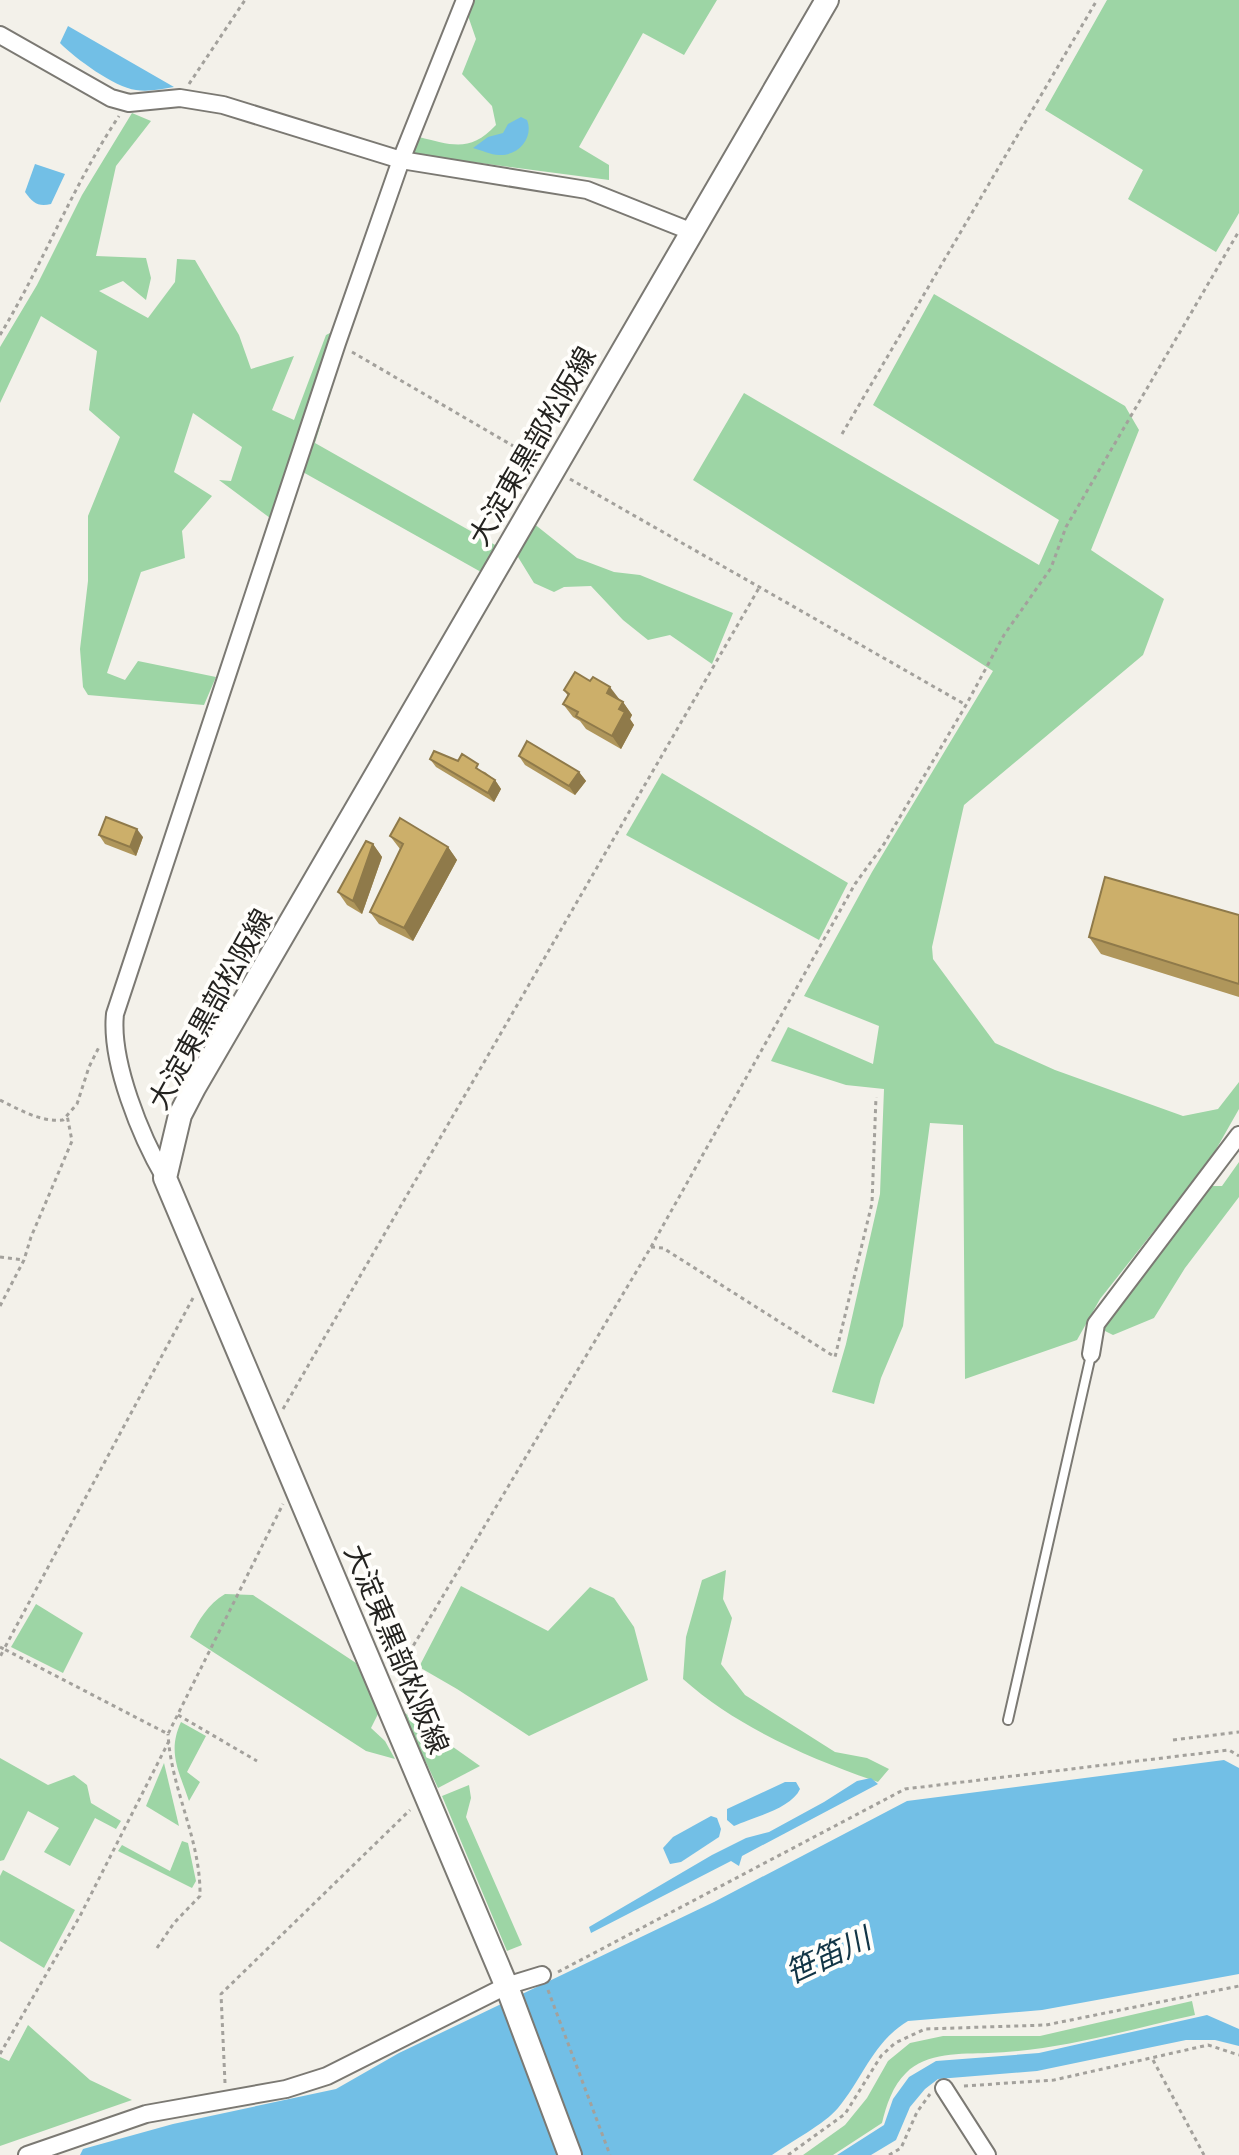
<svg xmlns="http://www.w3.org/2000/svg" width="1239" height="2155" viewBox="0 0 1239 2155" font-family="Mulish,'Noto Sans JP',sans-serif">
<rect width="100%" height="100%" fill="#f3f1ea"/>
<!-- green -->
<g fill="#9dd5a5">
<path d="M 473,0 L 717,0 L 684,55 L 643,33 L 579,147 L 609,165 L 609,180 L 412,154 L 419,137 C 452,145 470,153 496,125 L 492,106 L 462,74 L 476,39 L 467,13 Z"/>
<polygon points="1107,0 1239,0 1239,213 1216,252 1128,199 1143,170 1045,110"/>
<polygon points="132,113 151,121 116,166 96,256 146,258 151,278 146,300 123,281 99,291 148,318 175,282 177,259 195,260 239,335 251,369 294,356 272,410 294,420 326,335 336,330 300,438 270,518 219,480 231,481 242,447 193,413 174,472 212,496 182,531 185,558 141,572 107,673 125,680 138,661 216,677 204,705 88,695 83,687 80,649 88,581 88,516 120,437 89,410 97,351 41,316 0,403 0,347 37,285 82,195"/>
<polygon points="934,294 1125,406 1139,430 1091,550 1164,599 1143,655 964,805 932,947 933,959 995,1043 1055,1070 1183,1116 1218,1109 1239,1082 1239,1109 1210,1160 1100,1299 1077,1340 965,1379 963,1125 930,1123 903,1326 881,1378 874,1404 832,1392 846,1344 880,1194 884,1089 846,1085 771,1061 788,1027 873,1064 879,1026 804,996 872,872 993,671 693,480 744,393 1039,565 1059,520 873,405"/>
<polygon points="334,362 338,368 315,443 497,546 481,572 301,471"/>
<polygon points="533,523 577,558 614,572 640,575 733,613 712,664 670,635 648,640 623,620 591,586 564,587 554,592 534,583 518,557 518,548"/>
<polygon points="662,773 848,883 819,940 626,835"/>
<polygon points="1239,1162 1239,1197 1185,1268 1154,1318 1113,1335 1101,1329 1207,1186 1222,1186"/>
<path d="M 726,1570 L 723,1599 L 732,1618 L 721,1664 L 745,1695 L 835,1752 L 867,1758 L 889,1769 L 878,1782 C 810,1759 737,1727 683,1679 L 686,1637 L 702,1580 Z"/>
<polygon points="461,1586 548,1631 590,1587 614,1598 634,1627 648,1680 529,1736 457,1689 419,1667"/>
<path d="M 225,1594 L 253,1595 L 356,1663 L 379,1712 L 371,1728 L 385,1741 L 395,1759 L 366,1751 L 190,1637 C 199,1620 208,1604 225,1594 Z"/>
<polygon points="36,1604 83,1633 63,1673 11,1647"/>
<polygon points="402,1711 480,1766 438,1788"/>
<path d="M 181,1722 L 206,1736 L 187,1772 L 200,1782 L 189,1801 C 179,1771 167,1752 181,1722 Z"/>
<polygon points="0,1758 48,1785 74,1775 87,1785 91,1803 121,1821 116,1829 95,1818 70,1866 44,1852 59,1828 28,1811 4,1860 0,1861"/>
<polygon points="164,1763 179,1826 146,1806"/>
<polygon points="469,1785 471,1798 466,1817 522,1945 507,1951 442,1796"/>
<polygon points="182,1841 188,1843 196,1881 192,1888 118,1851 122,1845 170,1871"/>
<polygon points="3,1870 75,1910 44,1968 0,1941 0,1876"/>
<path d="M 1192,2001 L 1195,2015 C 1127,2030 1058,2051 988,2053 C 962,2054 926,2052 906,2073 C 893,2085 886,2106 882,2123 L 833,2155 L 803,2155 L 845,2125 L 867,2098 L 888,2061 L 910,2043 L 943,2036 L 1040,2036 Z"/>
<polygon points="28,2025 90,2080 132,2100 0,2146 0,2057 9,2061"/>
</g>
<!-- water -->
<g fill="#72bfe6">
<path d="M 68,26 L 174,87 C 161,89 149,92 136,90 C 114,87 76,59 60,43 Z"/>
<path d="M 521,117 L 527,120 C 534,137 519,156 499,155 C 491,155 481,150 473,148 L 488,137 L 503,133 L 508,124 Z"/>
<path d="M 35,164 L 65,174 L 51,204 C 38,207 33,203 25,192 Z"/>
<path d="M 1224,1760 L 1239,1768 L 1239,1974 L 1042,2010 L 908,2021 C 873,2042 863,2078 838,2108 C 826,2123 789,2143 772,2155 L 80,2155 L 83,2149 L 173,2124 L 336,2089 L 399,2053 L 714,1902 L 907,1801 Z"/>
<polygon points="871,1778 878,1784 742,1856 739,1866 731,1861 591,1933 589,1927 712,1855 746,1838 769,1832 824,1802 857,1781"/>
<path d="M 785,1782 L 796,1782 L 800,1789 C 791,1809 753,1817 734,1826 L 727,1820 L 727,1809 Z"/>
<polygon points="711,1816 717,1818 721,1829 719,1837 681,1862 670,1864 663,1848 673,1837"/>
<polygon points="1207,2015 1239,2029 1239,2046 1215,2040 1186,2040 1037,2071 938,2079 925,2089 910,2107 896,2140 871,2155 837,2155 884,2125 893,2099 909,2077 936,2061 1039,2053"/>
</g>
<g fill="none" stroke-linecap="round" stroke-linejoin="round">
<!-- lane casing -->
<g stroke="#7b7973" stroke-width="12">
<polyline id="lane" points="1008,1720 1091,1355"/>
</g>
<!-- street casing -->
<g stroke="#7b7973" stroke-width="20">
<g id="street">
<polyline points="0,35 111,98 129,103 180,98 223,105 401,160 587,190 690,231"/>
<path d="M 165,1178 C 141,1137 110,1062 115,1014 L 337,343 L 401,160 L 465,0"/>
<polyline points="1091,1354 1096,1324 1239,1135"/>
<polyline points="944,2088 987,2155"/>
<polyline points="27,2155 146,2114 286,2089 327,2076 506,1986 542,1975"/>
</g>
</g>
<!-- secondary casing -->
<g stroke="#7b7973" stroke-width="26">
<polyline id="secondary" points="570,2155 509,1992 165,1178 180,1115 194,1088 827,0"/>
</g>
<!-- path -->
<g stroke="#a3a19c" stroke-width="3" stroke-dasharray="4 4" stroke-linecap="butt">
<polyline points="189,84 245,0"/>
<path d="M 0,335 C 43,264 73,185 119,116"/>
<polyline points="352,352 539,461"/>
<polyline points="842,434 1097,0"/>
<polyline points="570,479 966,705"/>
<path d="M 0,1100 C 20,1110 40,1122 63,1120 L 77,1104 L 89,1067 L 99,1047"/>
<polyline points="651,1247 663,1248 835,1357 872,1203 876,1097"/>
<polyline points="0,1257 24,1260"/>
<polyline points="193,1298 4,1649 168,1734 283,1504"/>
<polyline points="0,1306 24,1260 31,1237 72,1141 67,1115"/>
<polyline points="283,1409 759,588"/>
<polyline points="0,1647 4,1649 0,1657"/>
<polyline points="397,1673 651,1247 855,884 884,844 966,705 1004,635 1051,568 1066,527 1239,231"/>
<polyline points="178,1715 257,1761"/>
<polyline points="1173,1740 1239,1732"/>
<path d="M 157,1948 L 174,1923 L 200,1896 C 201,1839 171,1790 168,1734"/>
<polyline points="558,1972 905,1789 1229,1750 1239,1756"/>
<polyline points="548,1990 610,2155"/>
<polyline points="0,2054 80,1916 169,1741"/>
<polyline points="1153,2060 1204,2155"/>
<polyline points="225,2083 221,1994 410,1810"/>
<polyline points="964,2086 1054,2080 1208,2045 1239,2055"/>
<polyline points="788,2155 845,2114 881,2056 895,2043 925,2029 1046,2025 1239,1986"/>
<polyline points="889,2155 901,2148 917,2112 930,2094"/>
</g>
<!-- lane -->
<use href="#lane" stroke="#fff" stroke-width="8"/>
<!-- street -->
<use href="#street" stroke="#fff" stroke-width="16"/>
<!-- secondary -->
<use href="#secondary" stroke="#fff" stroke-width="22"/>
</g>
<!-- wall -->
<g fill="#af965b">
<polygon points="590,681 623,702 632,715 630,719 634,725 621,749 586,729 580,721 573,717 563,704 568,696 564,690"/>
<polygon points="519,756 579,772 586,781 575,795 525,765"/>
<polygon points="430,759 485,772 495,780 501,789 494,802 436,767"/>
<polygon points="99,835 143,837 136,856 105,844"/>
<polygon points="390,836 448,847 457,860 413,941 379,924 370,912 400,849"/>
<polygon points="373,844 382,857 362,914 347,905 338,892"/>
<polygon points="1239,915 1239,997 1101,954 1089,937"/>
</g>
<!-- shaded-wall -->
<g fill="#8f7a4a">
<polygon points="610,687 620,700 607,693"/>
<polygon points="623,702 632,715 630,719 634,725 621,749 612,736 619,709"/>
<polygon points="579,772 586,781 575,795 569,786"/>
<polygon points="495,780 501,789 494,802 488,793"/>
<polygon points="137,829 143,837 136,856 130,847"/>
<polygon points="373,844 382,857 362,914 353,901"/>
<polygon points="448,847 457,860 413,941 404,928"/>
</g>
<!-- building -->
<g fill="#ccaf6a" stroke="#8f7a4a" stroke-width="2">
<polygon points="575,672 590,681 593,677 610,687 607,693 623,702 619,709 625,712 612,736 576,716 578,712 563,704 569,694 564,690"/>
<polygon points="527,741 579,772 569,786 519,756"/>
<polygon points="434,751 458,761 462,754 478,764 476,768 495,780 488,793 430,759"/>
<polygon points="106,817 137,829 130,847 99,835"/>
<polygon points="400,818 448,847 404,928 370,912 403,844 390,836"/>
<polygon points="366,841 373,844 353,901 338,892"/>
<polygon points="1105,877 1239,915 1239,984 1089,937"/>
</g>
<g text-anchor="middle" stroke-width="8" stroke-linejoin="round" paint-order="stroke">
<!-- street labels -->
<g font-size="28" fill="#242320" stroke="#fffefb">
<text transform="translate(532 446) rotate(-60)" y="10">大淀東黒部松阪線</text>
<text transform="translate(210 1009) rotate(-61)" y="10">大淀東黒部松阪線</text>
<text transform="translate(397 1649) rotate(67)" y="10">大淀東黒部松阪線</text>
</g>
<!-- water labels -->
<g font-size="30" font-style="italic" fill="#123546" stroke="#fffefb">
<text transform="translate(828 1956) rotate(-25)" y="10">笹笛川</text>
</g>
</g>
</svg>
